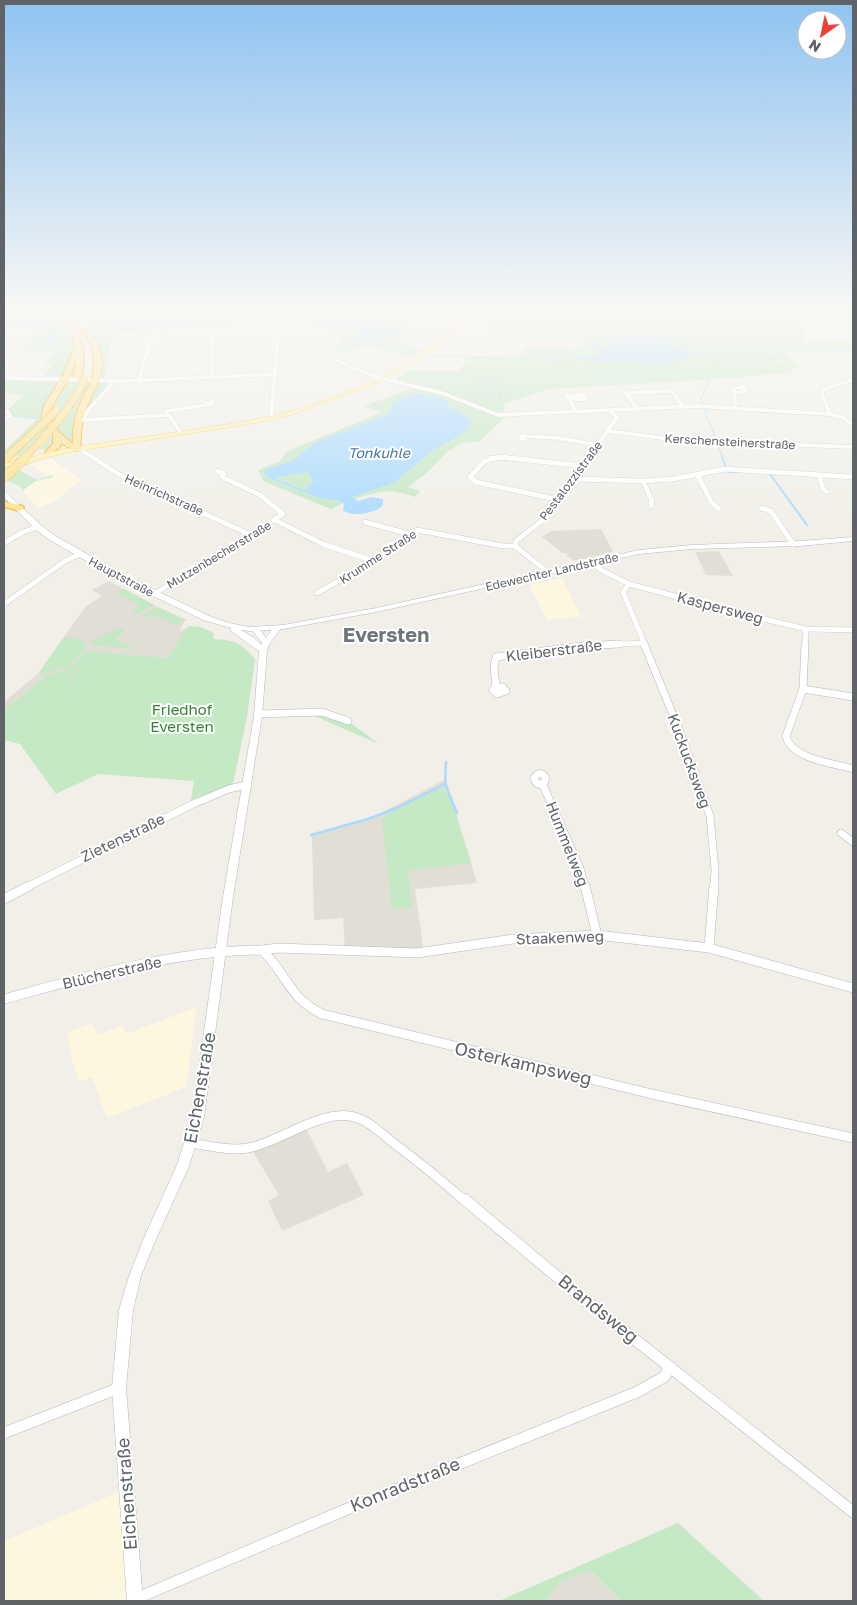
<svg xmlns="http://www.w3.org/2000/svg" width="857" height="1605" viewBox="0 0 857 1605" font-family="'Golos Text',sans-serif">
<rect width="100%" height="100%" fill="#f1efe8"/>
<!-- commercial -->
<g fill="#fef7e0">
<polygon points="483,313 504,313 484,329 466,328"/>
<polygon points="51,458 83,481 76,484 55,501 37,509 23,490 36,481 48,476 30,465"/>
<polygon points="562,578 581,617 547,620 529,585"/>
<polygon points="197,1007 186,1087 107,1118 92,1077 79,1082 71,1056 67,1033 92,1023 98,1035 123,1025 126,1034"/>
<polygon points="126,1489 135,1601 4,1601 4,1541"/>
</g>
<!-- education -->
<g fill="#e1ded6">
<polygon points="601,529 613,552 574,561 566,555 568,554 566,553 563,553 542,537 551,531"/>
<polygon points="719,551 733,576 706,575 695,552"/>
<polygon points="109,581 170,614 188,620 184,622 180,631 185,629 169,658 89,651 70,682 45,677 4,710 4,702 38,674 85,607 102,596 92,590"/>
<polygon points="446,779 477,883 415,889 424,953 345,951 343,918 314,920 312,836 377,815"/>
<polygon points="305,1127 328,1172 347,1163 364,1195 282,1231 268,1201 279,1195 250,1147"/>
<polygon points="590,1570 621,1601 546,1601 559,1582"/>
</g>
<!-- green -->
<g fill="#c5e8c5" fill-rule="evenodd">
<path d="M 4,313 L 54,313 L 57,315 C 79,341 78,349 61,378 L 44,378 L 52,365 L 45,365 L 53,351 L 20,351 L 41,329 L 4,328 Z"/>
<path d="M 76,313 L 402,313 L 404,322 L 408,325 L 452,327 L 445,333 L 410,334 L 397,342 L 422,350 L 411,357 C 386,351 367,340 343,353 L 334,350 L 341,344 L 341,337 L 337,331 L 291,319 L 271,322 L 113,333 L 103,378 L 101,378 C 105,351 94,332 76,313 Z"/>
<path d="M 504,313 L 563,316 L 573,324 L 591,322 L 622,313 L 800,313 L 802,319 L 780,320 L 802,320 L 805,337 L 702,334 L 805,338 L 809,349 L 811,349 L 808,338 L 853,341 L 853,351 L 840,349 L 841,351 L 782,351 L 801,368 L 792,369 L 771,352 L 780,351 L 726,350 L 694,353 L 727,351 L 768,352 L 794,372 L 716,379 L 548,389 L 504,404 L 504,412 L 485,409 L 447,393 L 396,379 L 407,371 L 458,371 L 471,356 L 518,357 L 528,346 L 575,349 L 585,344 L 586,338 L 582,334 L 484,329 ZM 608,335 L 661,339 L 680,343 L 691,353 L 683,346 L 660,340 L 622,337 L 609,338 L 579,358 L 598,355 L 597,352 L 604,350 L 609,345 L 670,345 L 689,354 L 685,359 L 665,364 L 574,360 L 597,342 Z"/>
<polygon points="805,313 853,313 853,319 805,317"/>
<path d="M 4,380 L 41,382 L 41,384 L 45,380 L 115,381 C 104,403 74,413 81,442 L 39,450 L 53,434 L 47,428 L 22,455 L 12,458 L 46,426 L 42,420 L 4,454 L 4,451 L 37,419 L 10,416 L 8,412 L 9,408 L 24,395 L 4,393 Z"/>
<path d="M 413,388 C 445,391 475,409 507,415 L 479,442 C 455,440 446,454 430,470 C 423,476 415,481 408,487 L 420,491 L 415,497 C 390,489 380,490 355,499 L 352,497 L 394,483 L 432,451 L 466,432 L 472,420 L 429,395 L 418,393 L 405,397 L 390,413 L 316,442 L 293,460 L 266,470 L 268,478 L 317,497 L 340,501 L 343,503 L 331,509 L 263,481 L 258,470 L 279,462 L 287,452 L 302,445 L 380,413 L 364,406 Z"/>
<polygon points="19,470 38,480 52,475 53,477 36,481 23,490 21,487 8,481"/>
<polygon points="307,472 313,481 305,490 273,478"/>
<polygon points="124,589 154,605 137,614 132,611 141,606 116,593"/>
<polygon points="158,607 184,619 176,625 154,614 146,618 141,616"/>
<path d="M 190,626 L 201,627 L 214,633 L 213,639 C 236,640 239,642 255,659 L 247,717 L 233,784 L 191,800 L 194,781 L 98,774 L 56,794 L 20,744 L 4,740 L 4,710 L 45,677 L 44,676 L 71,668 L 87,649 L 90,649 L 69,681 L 61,680 L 70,682 L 89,651 L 169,658 L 185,629 Z"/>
<polygon points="121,627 124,631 115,639 132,646 129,648 89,645 93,640"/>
<polygon points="64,637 83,639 81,641 85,642 85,647 69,667 38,674"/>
<polygon points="309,712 348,721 379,744 312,715"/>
<polygon points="435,788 449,793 471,863 408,871 412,908 392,909 382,818"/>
<polygon points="678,1523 764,1601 621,1601 590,1570 559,1582 546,1601 499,1601"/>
</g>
<!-- water -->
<g fill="#aadaff" fill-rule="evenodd">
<polygon points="27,313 52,325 62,342 51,345 43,340 53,333 48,328 4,326 24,324 14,322 4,323 4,314"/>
<polygon points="173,313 217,313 230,316 216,323 125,330 111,327 104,321 129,323 132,321 130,318 143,316 158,318"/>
<polygon points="371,317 389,320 392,324 390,327 392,330 403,333 381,338 379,339 383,343 357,342 353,340 359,331 355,327 337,328 313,321 332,319 344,323"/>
<path d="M 608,335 C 635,335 673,332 693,353 L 678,344 L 660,340 L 622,337 L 609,338 L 580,358 L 598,355 L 597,352 C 605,350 610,344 618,341 C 631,336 655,340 668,344 C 676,347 682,351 690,354 L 685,359 L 665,364 L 574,360 Z"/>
<path d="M 418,393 L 446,400 L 449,406 L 472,420 L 466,432 L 432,451 L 394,483 L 352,497 L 358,501 L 371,497 L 383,499 L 383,505 C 377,513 351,518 343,510 L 344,504 L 340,501 L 317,497 L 268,478 L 264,473 L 265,470 L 293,460 L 316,442 L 390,413 L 392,404 L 405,397 ZM 307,472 L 313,481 L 305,490 L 274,478 Z"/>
</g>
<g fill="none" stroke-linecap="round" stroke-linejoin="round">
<!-- stream-far2 -->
<g stroke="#aadaff" stroke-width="1">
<polyline points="47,313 57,322"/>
<polyline points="88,313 94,319"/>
<polyline points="106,313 111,314"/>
<polyline points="115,315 130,318"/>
<polyline points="230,316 264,319 295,318"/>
<polyline points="301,318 313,321"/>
<path d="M 94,320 C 107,345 116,350 103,378 L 106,379"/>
<polyline points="52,325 104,321"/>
<polyline points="403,333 444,332"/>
<polyline points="383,343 417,353"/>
<polyline points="596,347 606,348"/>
<polyline points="690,354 727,350 853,351"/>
<polyline points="430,356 574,360"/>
<polyline points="462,372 484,381 498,383 502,410"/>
<polyline points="52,378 65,352 60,344"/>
<polyline points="91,398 104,384"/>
<polyline points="703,405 701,399 721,354 718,352"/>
<polyline points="704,408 716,440"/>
<polyline points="705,409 712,409"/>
<polyline points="760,412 831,416"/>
<polyline points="12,416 38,419 49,384"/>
<polyline points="717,443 723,458"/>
</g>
<!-- stream-far1 -->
<g stroke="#aadaff" stroke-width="2">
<polyline points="722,457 726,467"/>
<polyline points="728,472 737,472"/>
<polyline points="770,474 807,525"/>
</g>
<!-- stream -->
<g stroke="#aadaff" stroke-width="2.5">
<polyline points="446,762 445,784 457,813"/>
<polyline points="311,835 368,819 397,808 445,784"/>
</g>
<!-- minor-far4 casing -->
<g stroke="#b5b8bc" stroke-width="4.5">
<g id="minor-far4">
<polyline points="332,358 375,377 442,393 498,415 697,406 830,414 844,418 853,426"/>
<polyline points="4,366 12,358"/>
<polyline points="212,377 213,326"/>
<polyline points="4,378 126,381 275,374"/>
<polyline points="115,381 89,409 83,420 167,415 167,411 205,405"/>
<polyline points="138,381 154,333"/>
<polyline points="735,393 745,391 743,387 733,388 736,408"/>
<polyline points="569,399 585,399 583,395 567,396 576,412"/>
<polygon points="212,402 213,404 205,405 207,403"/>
<polyline points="637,409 626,393 672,391 683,407"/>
<polyline points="4,411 8,412 10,416 4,419"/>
<polyline points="830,414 822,394 824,389 853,380"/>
<polyline points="167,415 170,416 181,433"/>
<polyline points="274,418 271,415 278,337 282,330 302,313"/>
<polyline points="608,431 677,440 853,447"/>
<polyline points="526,437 525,439 520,438 521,436 558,438 598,445"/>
<polyline points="82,448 84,452 94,458"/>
<polyline points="490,458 512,458"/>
<polyline points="589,458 617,417 610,411"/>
</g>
</g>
<!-- minor-far3 casing -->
<g stroke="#b5b8bc" stroke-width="5.5">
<g id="minor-far3">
<polyline points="92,457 120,475 251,535"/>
<polyline points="500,457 485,461 470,477 476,482 560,500"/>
<polyline points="500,457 583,466"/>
<polyline points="697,474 712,503 719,509"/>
<polyline points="819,475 823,489 827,492"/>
<polyline points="575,479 643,481 673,479 725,469 853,477"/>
<polyline points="643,481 652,501 651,506"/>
<polyline points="761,508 771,511 793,544"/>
<polyline points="275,520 325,545 371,560"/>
<polyline points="365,522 409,534"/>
<polyline points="4,543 23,532 38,527"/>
<polyline points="515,546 516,541 548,516 590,457"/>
<polyline points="592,563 601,570 629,584 751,616 806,629 853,630"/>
<polyline points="629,584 623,592 645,645"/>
<polyline points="317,593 355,572 417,530 503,546 515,546 549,573"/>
<polyline points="154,594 283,514 260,495 222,477 224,474 217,471"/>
<polyline points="4,604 65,561 80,554"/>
<polyline points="594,645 642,643"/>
<polyline points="805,645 806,629"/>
</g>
</g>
<!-- minor-far2 casing -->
<g stroke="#b5b8bc" stroke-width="8">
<g id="minor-far2">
<polyline points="644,644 680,732 710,816 715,870 714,887"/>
<path d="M 805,644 L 803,689 L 786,736 C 791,759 833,763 853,769"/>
<polygon points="496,687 503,687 506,691 497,694 493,690"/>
<polyline points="496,687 494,667 496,657 582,646 619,644"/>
<polyline points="803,689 853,697"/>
<polyline points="258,714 322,712 348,721"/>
<circle cx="540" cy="779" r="5.5"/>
<polyline points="542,783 580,868 585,887"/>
<polyline points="841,833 853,842"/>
<polyline points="27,887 193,804 229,789 246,785"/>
</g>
</g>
<!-- minor-far1 casing -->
<g stroke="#b5b8bc" stroke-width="10">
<g id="minor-far1">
<polyline points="585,886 597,935"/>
<polyline points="4,899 29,886"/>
<polyline points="709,948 714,886"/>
<polyline points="262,950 279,948 417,953 513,939 597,935 709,948 853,988"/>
<path d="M 4,999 C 89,976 173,951 262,950 C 287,974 288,997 322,1014 L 652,1094 L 853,1138"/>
<path d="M 191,1143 C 209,1146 229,1151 248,1148 C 282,1142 326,1104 360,1119 C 371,1123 381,1133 391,1141 C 416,1160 441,1180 465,1201"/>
</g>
</g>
<!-- minor casing -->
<g stroke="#b5b8bc" stroke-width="12">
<g id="minor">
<polyline points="464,1199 585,1300 853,1512"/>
<polyline points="4,1433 119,1388"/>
<polyline points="135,1599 345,1510 637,1392 664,1377 670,1367"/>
</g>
</g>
<!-- tertiary casing -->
<g stroke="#b5b8bc" stroke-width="1">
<polygon id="tertiary" points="274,626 280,626 281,628 270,643 267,651 262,716 233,897 204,1117 189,1166 153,1246 141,1276 133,1310 126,1388 143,1601 127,1601 112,1388 119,1310 129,1276 143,1240 177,1165 192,1117 223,897 254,716 259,651 262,643 251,629 255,627 258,627 266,638"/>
</g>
<!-- secondary casing -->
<g stroke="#b6babf" stroke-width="1">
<polygon id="secondary" points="4,491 41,525 54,535 120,573 209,616 229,623 249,627 283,625 376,608 639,550 692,545 800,541 853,537 853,541 800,546 692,549 639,554 376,612 283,629 249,631 241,630 254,638 266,649 267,651 263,654 231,631 231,628 203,620 114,577 48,539 35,529 4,497"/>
</g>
<!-- primary casing -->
<g stroke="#f2c960" stroke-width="1">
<g id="primary">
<path d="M 473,313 L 479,313 L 432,351 L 403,369 L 367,387 L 291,415 L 256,423 L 71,452 L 40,459 L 17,468 L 12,467 C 32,452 78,447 103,443 C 154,435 206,429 257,419 C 311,409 383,381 428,349 C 444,338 458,325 473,313 Z"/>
<polygon points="22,457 24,458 24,460 4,468 4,464"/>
</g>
</g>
<!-- motorway casing -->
<g stroke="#f9ab00" stroke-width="2">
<g id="motorway">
<path d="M 58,313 L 64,313 C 81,331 90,356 80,380 L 73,378 L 77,358 L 69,380 L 62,378 L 74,349 L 76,347 L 69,327 Z"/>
<path d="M 81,329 L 85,329 C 100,342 106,361 99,380 L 92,378 C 96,360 95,344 81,331 Z"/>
<path d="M 59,381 L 66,383 L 52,406 L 49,418 L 57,430 L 73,444 C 71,421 80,401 91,382 L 98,384 C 86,405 79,424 81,449 L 74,451 L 61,443 L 60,447 L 49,454 L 45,452 L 53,444 L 53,435 L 41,418 L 44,406 Z"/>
<polygon points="4,501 23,506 24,508 20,511 4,507"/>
</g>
</g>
<!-- minor-far4 -->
<use href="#minor-far4" stroke="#fff" stroke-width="4"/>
<!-- minor-far3 -->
<use href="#minor-far3" stroke="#fff" stroke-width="5"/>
<!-- minor-far2 -->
<use href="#minor-far2" stroke="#fff" stroke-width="7"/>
<!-- minor-far1 -->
<use href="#minor-far1" stroke="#fff" stroke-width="9"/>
<!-- minor -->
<use href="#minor" stroke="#fff" stroke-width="11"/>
<!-- tertiary -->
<use href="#tertiary" fill="#fff" fill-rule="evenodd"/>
<!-- secondary -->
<use href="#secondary" fill="#fff" fill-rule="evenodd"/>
<!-- primary -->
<use href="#primary" fill="#fff2af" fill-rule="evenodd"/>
<!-- motorway -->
<use href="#motorway" fill="#fde293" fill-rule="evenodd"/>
<!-- motorway-bridge-far1 casing -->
<g stroke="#f9ab00" stroke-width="8" stroke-linecap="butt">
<g id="motorway-bridge-far1">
<polyline points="62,383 66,378"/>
<polyline points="94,384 96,378"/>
<polyline points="6,458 56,411"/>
<path d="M 24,458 C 48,434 71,409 85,378"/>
</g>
</g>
<!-- motorway-bridge casing -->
<g stroke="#f9ab00" stroke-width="10" stroke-linecap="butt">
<g id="motorway-bridge">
<polyline points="4,460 7,457"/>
<polyline points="4,478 26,457"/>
</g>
</g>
<!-- motorway-bridge-far1 -->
<use href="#motorway-bridge-far1" stroke="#fde293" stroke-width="7"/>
<!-- motorway-bridge -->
<use href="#motorway-bridge" stroke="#fde293" stroke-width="9"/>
</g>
<!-- sky -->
<linearGradient id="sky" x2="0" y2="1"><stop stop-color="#8fc3f1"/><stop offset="0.58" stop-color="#f9f8f5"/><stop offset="1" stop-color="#f9f8f5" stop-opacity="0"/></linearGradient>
<rect width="857" height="538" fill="url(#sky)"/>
<g text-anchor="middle" stroke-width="4" stroke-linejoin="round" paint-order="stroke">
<!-- far-street labels -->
<g font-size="12" fill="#5f6368" stroke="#fff">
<text transform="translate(730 442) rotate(3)" y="4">Kerschensteinerstraße</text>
<text transform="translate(571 481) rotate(-53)" y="4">Pestalozzistraße</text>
<text transform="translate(164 495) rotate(24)" y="4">Heinrichstraße</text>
<text transform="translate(219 555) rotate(-31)" y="4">Mutzenbecherstraße</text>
<text transform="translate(378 557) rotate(-33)" y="4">Krumme Straße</text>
<text transform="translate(552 572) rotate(-13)" y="4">Edewechter Landstraße</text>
<text transform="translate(121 577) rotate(28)" y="4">Hauptstraße</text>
</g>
<!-- far-water labels -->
<g font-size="14" font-style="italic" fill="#4174aa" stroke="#fff">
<text x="379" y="458">Tonkuhle</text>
</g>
<!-- street labels -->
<g font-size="15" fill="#5f6368" stroke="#fff">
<text transform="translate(720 608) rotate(15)" y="5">Kaspersweg</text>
<text transform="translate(554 651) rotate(-7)" y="5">Kleiberstraße</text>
<text transform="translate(689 761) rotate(70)" y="5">Kuckucksweg</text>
<text transform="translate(123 838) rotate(-26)" y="5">Zietenstraße</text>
<text transform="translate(567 844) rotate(68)" y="5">Hummelweg</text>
<text transform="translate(560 938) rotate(-2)" y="5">Staakenweg</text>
<text transform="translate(112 973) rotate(-13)" y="5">Blücherstraße</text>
</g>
<!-- park labels -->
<g font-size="15" fill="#348238" stroke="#fff">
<text x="182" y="715">Friedhof<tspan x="182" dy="17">Eversten</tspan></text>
</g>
<!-- near-street labels -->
<g font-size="18" fill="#5f6368" stroke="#fff">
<text transform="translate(523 1064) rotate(13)" y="6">Osterkampsweg</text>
<text transform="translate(200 1088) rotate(-80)" y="6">Eichenstraße</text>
<text transform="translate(598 1309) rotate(39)" y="6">Brandsweg</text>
<text transform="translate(405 1485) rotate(-22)" y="6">Konradstraße</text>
<text transform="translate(127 1494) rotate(-94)" y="6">Eichenstraße</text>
</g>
<!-- district labels -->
<g font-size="20" font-weight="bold" fill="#70757a" stroke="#fff">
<text x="386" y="642">Eversten</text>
</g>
</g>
<!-- border -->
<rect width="857" height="1605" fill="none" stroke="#5f6368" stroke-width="10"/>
<!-- north arrow -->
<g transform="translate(822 35) rotate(213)"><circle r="24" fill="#ffffff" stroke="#bfc1c3"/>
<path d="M0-4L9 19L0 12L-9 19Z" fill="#ea4335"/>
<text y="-8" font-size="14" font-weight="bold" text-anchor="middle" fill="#5f6368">N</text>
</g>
</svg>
